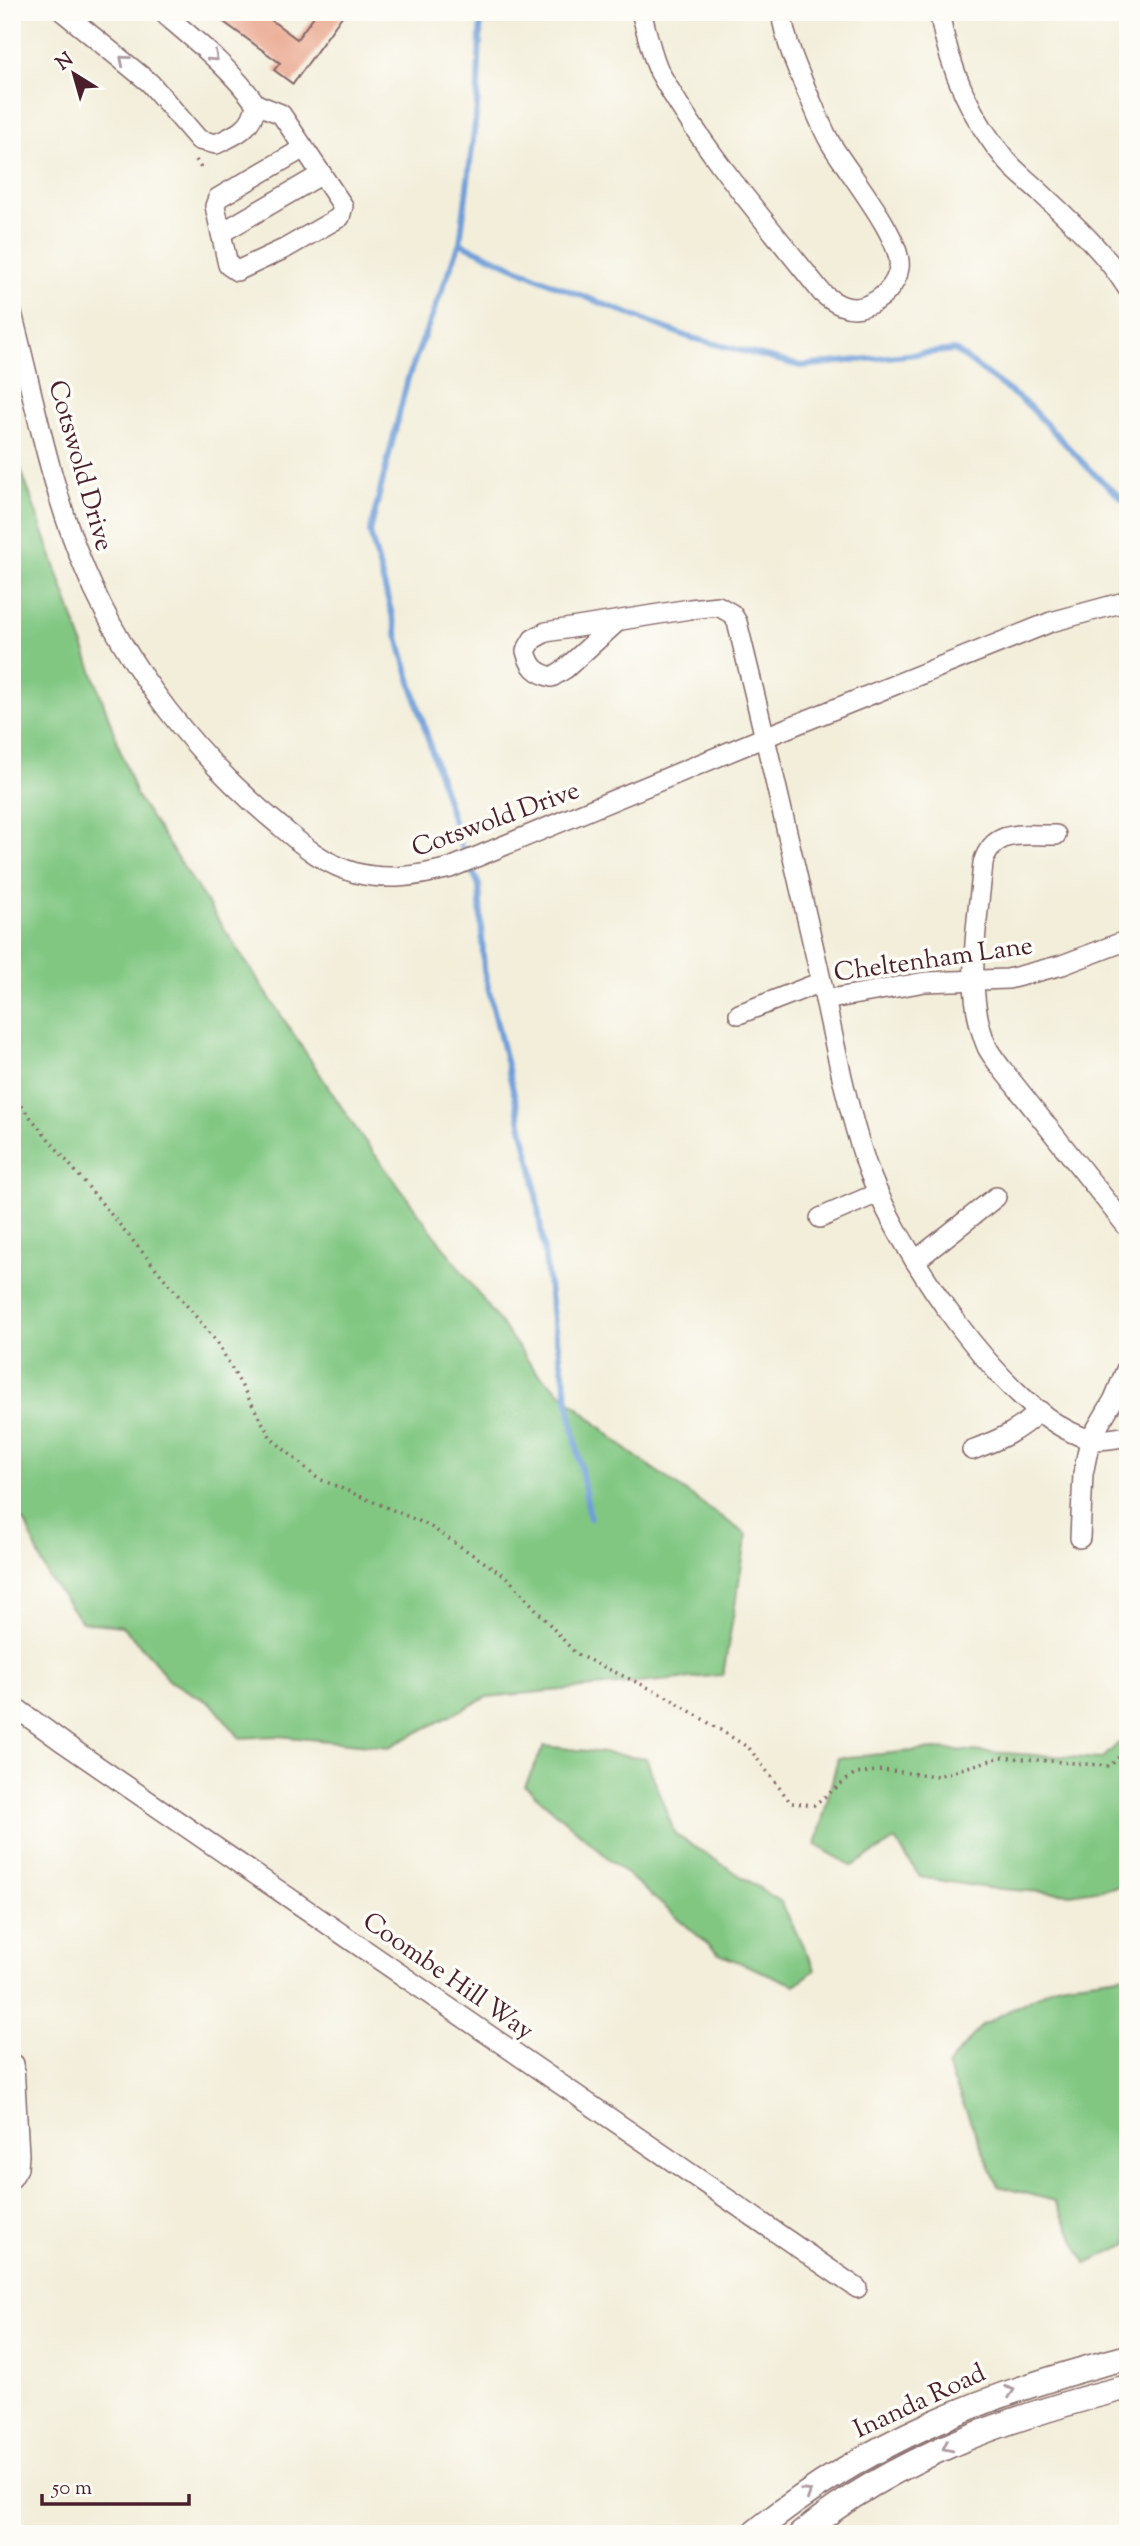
<svg xmlns="http://www.w3.org/2000/svg" width="1140" height="2546" viewBox="0 0 1140 2546" font-family="'Sorts Mill Goudy',serif">
<rect width="100%" height="100%" fill="#fdfcf7"/>
<filter id="ink" filterUnits="userSpaceOnUse"><feTurbulence type="fractalNoise" baseFrequency=".0143" numOctaves="2"/><feDisplacementMap in="SourceGraphic" scale="14" xChannelSelector="R" yChannelSelector="G"/><feConvolveMatrix kernelMatrix="1 2 1 2 8 2 1 2 1" color-interpolation-filters="sRGB"/></filter>
<filter id="wash" filterUnits="userSpaceOnUse"><feTurbulence type="fractalNoise" baseFrequency=".00686" numOctaves="4" result="noise"/><feDisplacementMap in="SourceGraphic" scale="28" xChannelSelector="R" yChannelSelector="G"/><feGaussianBlur stdDeviation="1.57" result="paint"/><feColorMatrix in="noise" values="0 0 0 0 0 0 0 0 0 0 0 0 0 0 0 0 0 1.4 0 .05"/><feComposite in="paint" operator="in"/></filter>
<g filter="url(#wash)">
<rect width="100%" height="100%" fill="#f3eeda"/>
<!-- green -->
<g fill="#81c782" stroke="#667356" stroke-width="2">
<polygon points="12,444 136,795 356,1129 535,1370 628,1451 747,1535 723,1675 487,1697 389,1747 277,1736 240,1738 212,1704 169,1681 152,1658 122,1626 82,1622 48,1577 26,1524 12,1513"/>
<polygon points="1128,1734 1128,1885 1070,1894 987,1888 920,1877 895,1840 852,1866 816,1845 838,1758 935,1749 1102,1759"/>
<polygon points="544,1746 646,1758 675,1834 781,1902 815,1970 795,1985 719,1954 525,1786"/>
<polygon points="1128,1975 1128,2244 1086,2263 1055,2201 998,2186 947,2066 982,2025 1059,1984"/>
</g>
<g fill="none" stroke-linecap="round" stroke-linejoin="round">
<!-- stream -->
<g stroke="#6e9ed7" stroke-width="6">
<polyline points="481,12 477,108 460,243 408,378 370,532 403,656 460,844 479,885 484,970 533,1172 554,1324 590,1518"/>
<polyline points="460,243 552,284 688,337 801,366 955,350 1029,406 1091,471 1128,504"/>
</g>
</g>
<g id="blocks">
<!-- building -->
<polygon fill="#e9a287" points="210,12 260,12 297,39 317,12 345,12 293,84 274,70 280,63"/>
</g>
</g>
<g filter="url(#ink)">
<use href="#blocks" fill-opacity="0" stroke="#856768" stroke-width="2"/>
<g fill="none" stroke-linecap="round" stroke-linejoin="round">
<!-- minor casing -->
<g stroke="#856768" stroke-width="22">
<g id="minor">
<path d="M 63,12 L 150,83 L 199,140 L 216,144 C 236,135 253,128 256,104 C 230,68 196,41 162,12"/>
<path d="M 641,12 C 647,32 651,55 660,73 C 704,152 766,222 822,293 C 834,303 848,312 865,306 C 882,300 896,286 899,268 C 904,239 845,169 830,142 C 823,130 818,116 812,103 C 799,73 786,45 781,12"/>
<path d="M 939,12 C 949,67 970,118 1007,161 C 1017,173 1031,183 1042,194 C 1074,224 1105,252 1128,289"/>
<polyline points="256,104 281,114 343,206 340,217 286,248 237,271 228,265 215,206 218,198 304,148"/>
<polyline points="221,233 322,174"/>
<path d="M 12,313 C 34,398 51,491 86,572 C 128,670 198,759 280,826 C 303,846 326,865 356,873 C 388,881 418,876 450,868 L 765,737 L 1051,622 L 1128,601"/>
<path d="M 618,621 L 565,669 L 552,677 C 536,673 530,667 526,651 L 533,639 L 546,632 L 690,609 L 718,606 L 732,614 L 737,622 C 765,735 791,849 817,962 C 832,1029 844,1098 866,1163 C 893,1242 1004,1413 1086,1438 C 1099,1442 1115,1438 1128,1436"/>
<path d="M 1056,835 C 1024,836 994,827 983,863 C 978,922 963,990 987,1047 C 991,1055 997,1062 1002,1069 L 1128,1228"/>
<polyline points="825,1000 925,982 1008,979 1062,965 1128,940"/>
<polyline points="739,1014 821,982"/>
<polyline points="820,1218 878,1193"/>
<polyline points="915,1261 996,1197"/>
<path d="M 972,1450 C 1001,1439 1017,1432 1040,1411"/>
<polyline points="1080,1538 1083,1474 1090,1440 1114,1399 1128,1365"/>
<polyline points="12,1705 64,1743 857,2288"/>
<polyline points="12,2178 18,2168 19,2155 14,2064"/>
</g>
</g>
<!-- major casing -->
<g stroke="#856768" stroke-width="27">
<g id="major">
<path d="M 753,2534 C 866,2441 988,2393 1128,2357"/>
<path d="M 801,2534 C 895,2457 1012,2416 1128,2387"/>
</g>
</g>
<!-- path -->
<g stroke="#856768" stroke-width="3.5" stroke-dasharray="2 5" stroke-linecap="butt">
<polyline points="196,160 202,170"/>
<polyline points="12,1095 217,1342 271,1438 317,1478 428,1525 508,1578 576,1654 664,1695 749,1748 791,1803 814,1805 854,1774 882,1770 938,1776 1001,1757 1110,1766 1128,1748"/>
</g>
<!-- minor -->
<use href="#minor" stroke="#fff" stroke-width="19"/>
<!-- major -->
<use href="#major" stroke="#fff" stroke-width="24"/>
</g>
<!-- one-way arrows -->
<defs><path id="oneway-chevron" d="M-2-3.5L2.5 0L-2 3.5" fill="none" stroke-width="1.6" stroke-linecap="round" stroke-linejoin="round" transform="scale(1.75)"/></defs>
<g stroke="#ae9aa0">
<use href="#oneway-chevron" transform="translate(214 57) rotate(42)"/>
<use href="#oneway-chevron" transform="translate(124 60) rotate(-140)"/>
<use href="#oneway-chevron" transform="translate(1010 2391) rotate(-19)"/>
<use href="#oneway-chevron" transform="translate(947 2447) rotate(154)"/>
<use href="#oneway-chevron" transform="translate(807 2493) rotate(-33)"/>
</g>
</g>
<g text-anchor="middle" stroke-width="7" stroke-linejoin="round" paint-order="stroke">
<!-- street labels -->
<g font-size="26" fill="#4a1f2b" stroke="#fdfcf7">
<text transform="translate(82 465) rotate(74)" y="9">Cotswold Drive</text>
<text transform="translate(495 818) rotate(-20)" y="9">Cotswold Drive</text>
<text transform="translate(933 958) rotate(-8)" y="9">Cheltenham Lane</text>
<text transform="translate(449 1975) rotate(35)" y="9">Coombe Hill Way</text>
<text transform="translate(919 2400) rotate(-25)" y="9">Inanda Road</text>
</g>
</g>
<!-- margin -->
<rect width="1140" height="2546" fill="none" stroke="#fdfcf7" stroke-width="42"/>
<!-- north arrow -->
<g transform="translate(74 74) rotate(323)" stroke="#fdfcf7" stroke-width="5" paint-order="stroke">
<path d="M0-5L12 26L0 18L-12 26Z" fill="#4a1f2b"/>
<text y="-10" font-size="19" font-weight="bold" text-anchor="middle" fill="#4a1f2b">N</text>
</g>
<!-- scale -->
<path d="M42 2494v10h147v-10" fill="none" stroke="#4a1f2b" stroke-width="3.5"/>
<text x="52" y="2494" font-size="21" fill="#4a1f2b" stroke="#fdfcf7" stroke-width="5" paint-order="stroke">50 m</text>
</svg>
